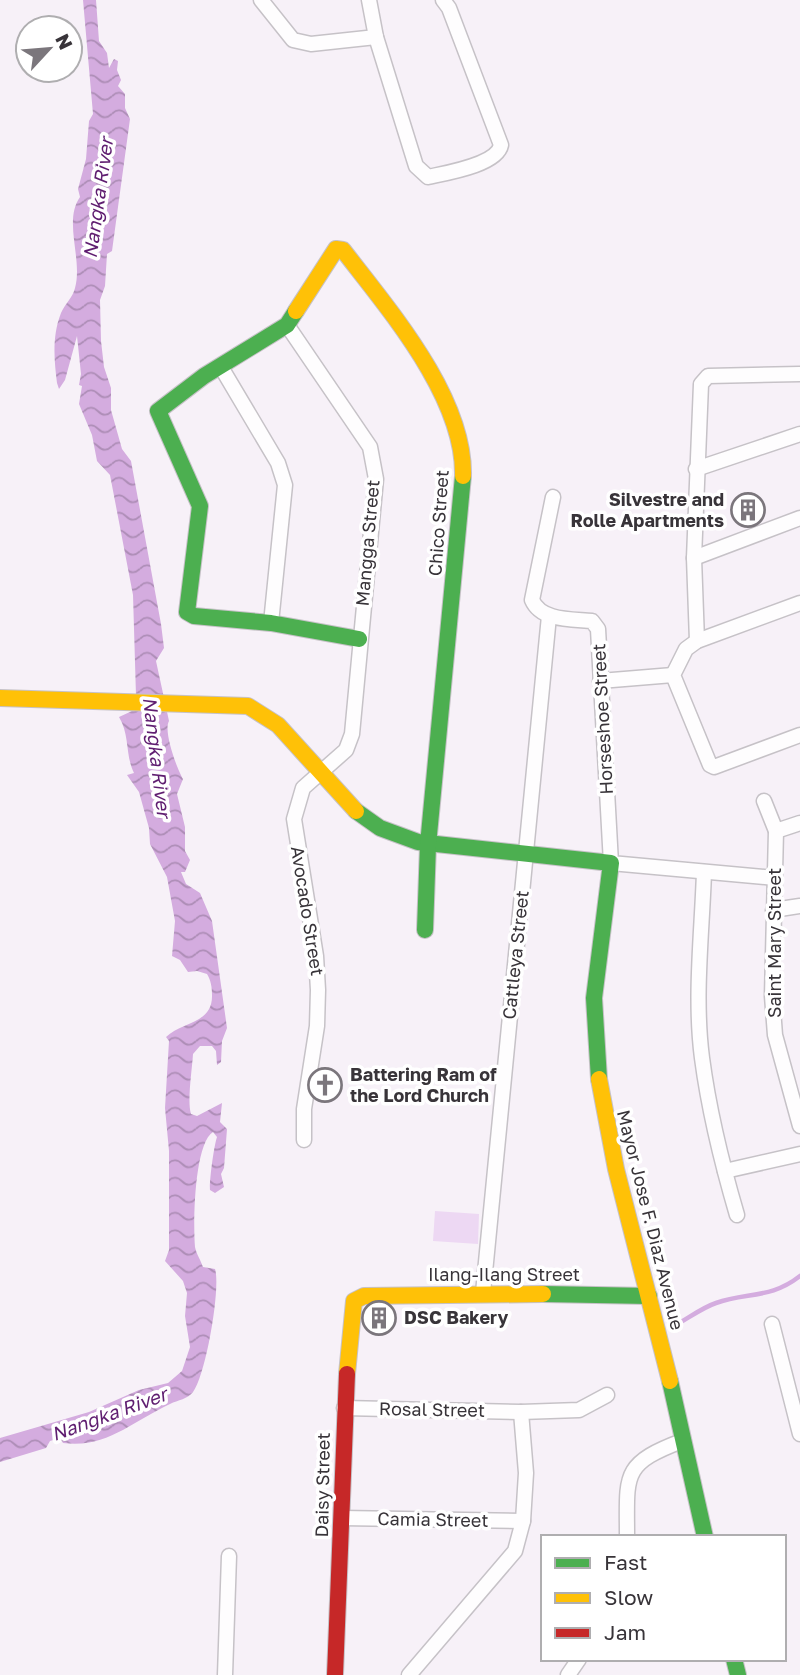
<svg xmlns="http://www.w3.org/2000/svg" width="800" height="1675" viewBox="0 0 800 1675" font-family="'Golos Text',sans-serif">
<defs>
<pattern id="water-waves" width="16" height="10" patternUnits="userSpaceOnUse" patternTransform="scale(1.75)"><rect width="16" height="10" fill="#d4acdf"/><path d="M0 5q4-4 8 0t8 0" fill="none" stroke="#ad8db6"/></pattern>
</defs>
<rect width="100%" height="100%" fill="#f7f1f8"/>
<!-- park -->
<polygon fill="#edd8f3" points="435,1211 479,1214 478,1244 433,1241"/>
<!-- water -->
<path fill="url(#water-waves)" d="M 83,0 L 96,0 L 99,41 L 107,53 L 109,68 L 114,59 L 118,61 L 117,70 L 121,80 L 118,86 L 125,94 L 125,108 L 130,119 L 112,251 L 107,254 L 105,286 L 100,300 L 101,341 L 104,367 L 111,388 L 111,410 L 122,449 L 131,461 L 161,624 L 164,648 L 156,661 L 169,721 C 163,731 177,769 183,779 L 177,794 L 185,827 L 185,851 L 190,860 L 185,872 L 181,872 L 186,884 L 200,893 L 212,921 L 227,1028 L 222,1041 L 221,1062 L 217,1065 L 216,1051 L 212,1046 L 200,1046 L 193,1054 C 192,1070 187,1102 191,1114 L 197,1116 L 222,1103 L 220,1122 L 227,1129 L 224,1168 L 221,1174 L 224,1187 L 215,1193 L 210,1190 C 209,1183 214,1145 217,1137 L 213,1132 C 194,1144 193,1224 195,1247 C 196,1253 201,1261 203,1267 L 215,1269 C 221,1287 206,1375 193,1392 C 188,1399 178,1400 170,1404 C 133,1421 106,1449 63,1443 L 60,1438 L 50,1441 L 46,1448 L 0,1462 L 0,1438 L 89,1412 L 139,1390 L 168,1383 L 182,1371 L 190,1347 L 185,1316 L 187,1293 L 183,1281 L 165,1261 L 169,1250 L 169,1151 L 165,1108 L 169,1041 L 166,1037 C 181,1022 213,1024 212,995 C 212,987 211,981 207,974 L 197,971 L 188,972 L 180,960 L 172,956 L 175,921 L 167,877 L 150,844 L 149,828 L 139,792 L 127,775 L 134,773 C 125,755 130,735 119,717 L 132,711 L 136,696 L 133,595 L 110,475 L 97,461 L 92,435 L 79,404 L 82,386 L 79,385 L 81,374 L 77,336 L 65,380 L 59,389 L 57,383 C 54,359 52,336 61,313 C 65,304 73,297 75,288 C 83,259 63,221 80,197 L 78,189 L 86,159 L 89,121 L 93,114 Z"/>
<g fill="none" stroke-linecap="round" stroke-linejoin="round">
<!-- stream -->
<path stroke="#d4acdf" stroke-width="4.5" d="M 672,1327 C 686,1320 701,1308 716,1303 C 747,1292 771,1299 800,1276"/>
<!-- street casing -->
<g stroke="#c6c2c7" stroke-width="17">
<g id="street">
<polyline points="261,0 293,40 311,44 376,37"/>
<path d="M 369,0 L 376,37 L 416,166 L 428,177 C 446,173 497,165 501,145 L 449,8 L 443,0"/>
<polyline points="287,325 370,447 376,479 352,734 346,750 303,788 294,819 316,956 318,990 317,1026 304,1109 304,1140"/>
<polyline points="221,367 278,463 285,485 271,623"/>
<polyline points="696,469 800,434"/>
<path d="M 553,497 L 532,600 C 541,621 571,619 592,621 L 598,629 L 611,863 L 775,878"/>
<polyline points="694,558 800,518"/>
<polyline points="800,603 697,641 686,649 673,675 710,765 714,767 800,735"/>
<polyline points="697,641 694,558 701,384 708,376 800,374"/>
<polyline points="600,681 673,675"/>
<polyline points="764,801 776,831 772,996 775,1035 800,1126"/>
<polyline points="776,831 800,823"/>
<path d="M 704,872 C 702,933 694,997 702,1058 C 709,1111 722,1164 737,1215"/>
<polyline points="773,910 800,906"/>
<polyline points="725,1171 800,1154"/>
<polyline points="483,1293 549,616"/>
<polyline points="772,1324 800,1434"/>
<polyline points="344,1408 521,1412 579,1410 607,1395"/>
<polyline points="342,1518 523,1521"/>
<path d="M 627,1537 C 627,1475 621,1464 682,1441"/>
<polyline points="225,1675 229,1556"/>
<polyline points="409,1675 515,1551 523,1521 526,1473 521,1412"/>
<polyline points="568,1675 579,1659"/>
</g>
</g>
<!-- fast casing -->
<g stroke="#c6c2c7" stroke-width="18">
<g id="fast">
<polyline points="296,311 287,325 204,376 158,411 200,506 187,612 194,616 271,623 359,639"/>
<polyline points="356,811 380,828 418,842 611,863 594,998 599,1079"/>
<polyline points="425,930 428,845 463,476"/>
<polyline points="543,1294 649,1296"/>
<polyline points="670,1381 705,1537"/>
<polyline points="734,1659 738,1675"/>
</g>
</g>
<!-- slow casing -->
<g stroke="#c6c2c7" stroke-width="18">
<g id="slow">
<path d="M 296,311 L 336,249 L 343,250 C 389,310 465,397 463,476"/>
<polyline points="0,698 248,706 278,725 356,811"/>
<polyline points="599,1079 616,1169 670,1381"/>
<polyline points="347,1374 354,1301 364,1296 543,1294"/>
</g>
</g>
<!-- jam casing -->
<g stroke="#c6c2c7" stroke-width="18">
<polyline id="jam" points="335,1675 347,1374"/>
</g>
<!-- street -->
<use href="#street" stroke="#fefdfe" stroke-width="14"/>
<!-- fast -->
<use href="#fast" stroke="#4caf50" stroke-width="16"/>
<!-- slow -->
<use href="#slow" stroke="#ffc107" stroke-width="16"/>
<!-- jam -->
<use href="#jam" stroke="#c62828" stroke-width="16"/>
</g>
<!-- icons -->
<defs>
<g id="building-ring" transform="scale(1.75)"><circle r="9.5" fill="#fff" stroke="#7b767c" stroke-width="1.5"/><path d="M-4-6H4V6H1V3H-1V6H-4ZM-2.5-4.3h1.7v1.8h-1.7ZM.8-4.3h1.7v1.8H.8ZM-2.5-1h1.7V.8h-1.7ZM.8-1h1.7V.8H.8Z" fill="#7b767c"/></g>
<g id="church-ring" transform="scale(1.75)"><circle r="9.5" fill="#fff" stroke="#7b767c" stroke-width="1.5"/><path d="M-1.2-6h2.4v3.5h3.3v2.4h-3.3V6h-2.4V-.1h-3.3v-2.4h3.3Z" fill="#7b767c"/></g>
</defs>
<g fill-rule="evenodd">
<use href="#building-ring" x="748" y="510"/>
<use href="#church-ring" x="325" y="1085"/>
<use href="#building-ring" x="379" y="1318"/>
</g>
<g text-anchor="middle" stroke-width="7" stroke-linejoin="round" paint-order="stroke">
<!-- poi labels -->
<g font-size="18" font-weight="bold" fill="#383439" stroke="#fff" text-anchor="start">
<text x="724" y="506" text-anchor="end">Silvestre and<tspan x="724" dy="21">Rolle Apartments</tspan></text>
<text x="350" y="1081">Battering Ram of<tspan x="350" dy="21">the Lord Church</tspan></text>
<text x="404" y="1324">DSC Bakery</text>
</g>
<!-- street labels -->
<g font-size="18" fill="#383439" stroke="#fff">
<text transform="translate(439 523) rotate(-86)" y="6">Chico Street</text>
<text transform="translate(368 543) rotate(-85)" y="6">Mangga Street</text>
<text transform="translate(603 719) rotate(-93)" y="6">Horseshoe Street</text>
<text transform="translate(307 911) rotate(81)" y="6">Avocado Street</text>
<text transform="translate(775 943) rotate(-90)" y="6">Saint Mary Street</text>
<text transform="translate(516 955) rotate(-84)" y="6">Cattleya Street</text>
<text transform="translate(650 1220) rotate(76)" y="6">Mayor Jose F. Diaz Avenue</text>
<text x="504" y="1281">Ilang-Ilang Street</text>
<text transform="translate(432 1410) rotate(1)" y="6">Rosal Street</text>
<text transform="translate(323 1485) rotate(-89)" y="6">Daisy Street</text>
<text transform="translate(433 1520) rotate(1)" y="6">Camia Street</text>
</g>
<!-- water labels -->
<g font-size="19" font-style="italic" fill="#5f1d70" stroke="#fff">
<text transform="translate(98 198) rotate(-82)" y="7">Nangka River</text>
<text transform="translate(157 757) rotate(83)" y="7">Nangka River</text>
<text transform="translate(109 1414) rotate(-20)" y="7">Nangka River</text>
</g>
</g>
<!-- legend -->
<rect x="541" y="1535" width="245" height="126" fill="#ffffff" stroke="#afaeb0" stroke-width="2"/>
<rect x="555" y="1558" width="35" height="10" fill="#4caf50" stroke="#afaeb0" stroke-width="2"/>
<text x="604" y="1570" font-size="21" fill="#383439">Fast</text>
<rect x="555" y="1593" width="35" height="10" fill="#ffc107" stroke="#afaeb0" stroke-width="2"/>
<text x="604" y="1605" font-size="21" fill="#383439">Slow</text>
<rect x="555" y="1628" width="35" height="10" fill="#c62828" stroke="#afaeb0" stroke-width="2"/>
<text x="604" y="1640" font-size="21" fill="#383439">Jam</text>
<!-- north arrow -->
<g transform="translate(49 49) rotate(64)"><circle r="33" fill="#ffffff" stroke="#afaeb0" stroke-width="2"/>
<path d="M0-5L12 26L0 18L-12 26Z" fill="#7b767c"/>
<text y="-10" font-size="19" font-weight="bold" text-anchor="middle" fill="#383439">N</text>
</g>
</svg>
